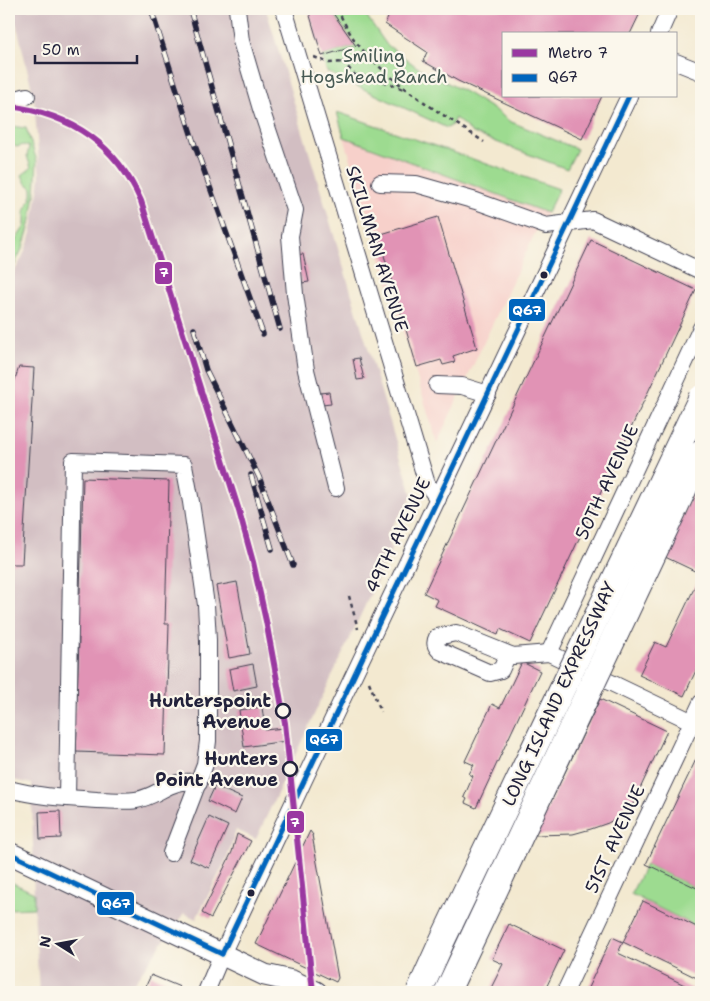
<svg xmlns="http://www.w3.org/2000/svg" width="710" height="1001" viewBox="0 0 710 1001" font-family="'Shantell Sans',sans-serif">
<rect width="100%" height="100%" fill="#fbf7ec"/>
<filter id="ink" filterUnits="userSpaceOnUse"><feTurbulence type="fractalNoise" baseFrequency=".02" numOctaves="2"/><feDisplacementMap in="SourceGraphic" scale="10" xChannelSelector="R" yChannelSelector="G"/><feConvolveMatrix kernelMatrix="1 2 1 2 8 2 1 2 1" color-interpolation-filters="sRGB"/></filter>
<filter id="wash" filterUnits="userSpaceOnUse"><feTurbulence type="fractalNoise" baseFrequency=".0096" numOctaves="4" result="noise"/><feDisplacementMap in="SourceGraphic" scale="20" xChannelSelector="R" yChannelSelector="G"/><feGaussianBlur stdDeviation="1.12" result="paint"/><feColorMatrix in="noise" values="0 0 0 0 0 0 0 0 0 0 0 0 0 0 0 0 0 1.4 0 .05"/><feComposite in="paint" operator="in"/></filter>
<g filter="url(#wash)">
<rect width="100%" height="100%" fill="#f3e9d0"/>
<!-- built -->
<polygon fill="#f7d0ca" points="344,137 547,213 534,235 437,443"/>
<!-- industrial -->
<polygon fill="#d2bec2" points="10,9 266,9 412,495 407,505 387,533 391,550 256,839 236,830 227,858 196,919 184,913 127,992 39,992 34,908 32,784 9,779 9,281 21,260 31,236 40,178 34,98 17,26"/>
<!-- green -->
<g fill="#9ddb90" stroke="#607e66">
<polygon points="330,9 365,9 366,15 386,44 417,67 467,93 498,112 509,121 577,149 567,169 473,133 455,118 451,126 447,128 327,72 322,56 356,46"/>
<polygon points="337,112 559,189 547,213 344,137"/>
<polygon points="9,126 26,128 37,161 35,194 30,225 23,247 9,276 9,250 25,226 25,211 32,195 32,188 25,182 22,175 31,168 27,156 29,147 24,145 16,147 9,141"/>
<polygon points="646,864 701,890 701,929 631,894"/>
<polygon points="9,881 34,893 34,908 9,909"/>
</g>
<g id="blocks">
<!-- building -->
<g fill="#e193b5">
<polygon points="308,9 330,9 356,46 322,56"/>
<polygon points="392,9 642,9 630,34 504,34 504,96 602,96 582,139 458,81 423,61 427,52 385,24"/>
<polygon points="438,217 477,348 453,356 455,362 443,365 441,360 417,367 378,235"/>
<polygon points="591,240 696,290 530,643 500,629 498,635 435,606 438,600 424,593"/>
<polygon points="303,254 309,282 302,283 296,255"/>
<polygon points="359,358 364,379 357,380 353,359"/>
<polygon points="19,367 34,368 22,564 9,564 9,398"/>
<polygon points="329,392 331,404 322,405 320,393"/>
<polygon points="701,475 701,660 684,696 639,675 655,642 666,647 701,574 663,556"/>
<polygon points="83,478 169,481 165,624 169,624 165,755 76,752 77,729 70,729 77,702 79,638 76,638 77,593 80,593"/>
<polygon points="237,582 250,654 229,658 216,586"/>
<polygon points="522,662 540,671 476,808 465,803 467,799 464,797 473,776 469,774 474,765 465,761 492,704 500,708"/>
<polygon points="253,664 257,686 233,691 229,669"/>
<polygon points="600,699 667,731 630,810 608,823 591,829 573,834 535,835"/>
<polygon points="262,707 265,730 284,728 286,741 244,747 239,710"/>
<polygon points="701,749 701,890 646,864"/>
<polygon points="215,786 242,798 235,814 208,801"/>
<polygon points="60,811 61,838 40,839 39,812"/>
<polygon points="209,817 228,826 209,868 190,860"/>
<polygon points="310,831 313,835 312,835 338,978 336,982 256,944"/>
<polygon points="237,834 251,841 211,918 202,913 232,852"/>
<polygon points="643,901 701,929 701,980 623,942 618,953 697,991 701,981 701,992 586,992 612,937 623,942"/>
<polygon points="509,924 564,950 544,992 489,992 503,964 492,959"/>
<polygon points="151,975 180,987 178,992 143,992"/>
</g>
</g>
</g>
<g filter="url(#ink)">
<use href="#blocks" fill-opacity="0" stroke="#414051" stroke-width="1"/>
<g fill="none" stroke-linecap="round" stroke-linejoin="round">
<!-- minor casing -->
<g stroke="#414051" stroke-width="18">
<g id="minor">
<polyline points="237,9 241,41 261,109 295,210 290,236 295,294 306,370 336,488"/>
<polyline points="284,9 427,484 438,499"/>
<polyline points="659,34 670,9"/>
<polyline points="676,62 701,72"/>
<polyline points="9,101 27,96"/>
<polyline points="380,183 416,184 476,201 546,226 593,220 701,271"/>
<polyline points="437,385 462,386 488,394"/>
<polyline points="549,653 701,328"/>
<path d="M 508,654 L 501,670 L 490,673 L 440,651 C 435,646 434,643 437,637 L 456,633 L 513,656 L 549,653 L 701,726"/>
<path d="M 9,789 C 38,797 67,798 97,800 C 110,800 124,802 136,800 C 161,796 169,777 199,783"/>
<polyline points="67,798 73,461 184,465 191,502 206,605 208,640 208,741 205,764 171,853"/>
<polyline points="206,992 222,954 311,765 629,96"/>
<polyline points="565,992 701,703"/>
</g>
</g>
<!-- major casing -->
<g stroke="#414051" stroke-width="23">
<polyline id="major" points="9,853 265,975 292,981 316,992"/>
</g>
<!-- path -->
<g stroke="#414051" stroke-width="2.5" stroke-dasharray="4 4" stroke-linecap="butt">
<path d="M 337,9 C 344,22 351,37 361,48 C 396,87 441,113 484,142"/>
<polyline points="366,53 343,62 355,75 374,78 404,89"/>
<polyline points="314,57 329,63 343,62"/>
<polyline points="349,596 358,629"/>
<polyline points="369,682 381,712"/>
</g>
<!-- minor -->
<use href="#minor" stroke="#fff" stroke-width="16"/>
<!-- major -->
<use href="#major" stroke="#fff" stroke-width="21"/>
<!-- rail casing -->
<g stroke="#22223b" stroke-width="5.5">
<g id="rail">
<polyline points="151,9 194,143 263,334"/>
<polyline points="190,9 280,329"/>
<polyline points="194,329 206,370 259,477 293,565"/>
<polyline points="251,475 272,549"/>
</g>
</g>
<!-- rail -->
<use href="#rail" stroke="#fbf7ec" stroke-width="4" stroke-dasharray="11" stroke-linecap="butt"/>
<!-- highway-bridge casing -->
<g stroke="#414051" stroke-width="27" stroke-linecap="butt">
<g id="highway-bridge">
<polyline points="419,992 442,941 701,398"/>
<polyline points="447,992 701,453"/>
</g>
</g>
<!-- highway-bridge -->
<use href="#highway-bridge" stroke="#fff" stroke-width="25"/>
<!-- bus-1 casing -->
<g stroke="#fbf7ec" stroke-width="9">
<g id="bus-1">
<polyline points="9,853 222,954"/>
<polyline points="222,954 629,96"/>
</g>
</g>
<!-- bus-1 -->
<use href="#bus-1" stroke="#0065bd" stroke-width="5"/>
<!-- metro-1 casing -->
<g stroke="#fbf7ec" stroke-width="10">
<path id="metro-1" d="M 9,106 C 70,114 116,144 141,201 L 239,511 L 253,562 L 266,621 L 285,723 L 313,992"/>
</g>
<!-- metro-1 -->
<use href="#metro-1" stroke="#9a38a1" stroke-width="6"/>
</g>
</g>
<!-- markers -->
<g fill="#22223b" stroke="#fbf7ec" stroke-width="2">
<circle cx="544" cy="275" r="4.5"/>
<circle cx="251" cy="893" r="4.5"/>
</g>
<g fill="#fbf7ec" stroke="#22223b" stroke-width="2.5">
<circle cx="283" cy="711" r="7"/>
<circle cx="290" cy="769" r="7"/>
</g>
<g text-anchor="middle" stroke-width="4.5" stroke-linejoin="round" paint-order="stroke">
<!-- park labels -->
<g font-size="18" fill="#475a54" stroke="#fbf7ec">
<text x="374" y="62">Smiling<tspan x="374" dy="21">Hogshead Ranch</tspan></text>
</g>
<!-- street labels -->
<g font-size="18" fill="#22223b" stroke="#fbf7ec">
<text transform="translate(377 249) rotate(73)" y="6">SKILLMAN AVENUE</text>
<text transform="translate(607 482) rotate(-65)" y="6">50TH AVENUE</text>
<text transform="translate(398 535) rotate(-64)" y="6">49TH AVENUE</text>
<text transform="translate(559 694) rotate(-65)" y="6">LONG ISLAND EXPRESSWAY</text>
<text transform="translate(615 839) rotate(-65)" y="6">51ST AVENUE</text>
</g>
<!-- stop labels -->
<g font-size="18" font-weight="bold" fill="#22223b" stroke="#fbf7ec" text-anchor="end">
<text x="271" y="707">Hunterspoint<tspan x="271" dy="21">Avenue</tspan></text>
<text x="278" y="765">Hunters<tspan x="278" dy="21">Point Avenue</tspan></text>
</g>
</g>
<g stroke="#fbf7ec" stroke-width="2">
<rect x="154" y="261" width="19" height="24" rx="5" fill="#9a38a1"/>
<rect x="508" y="298" width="38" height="24" rx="5" fill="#0065bd"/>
<rect x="305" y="728" width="38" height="24" rx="5" fill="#0065bd"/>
<rect x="286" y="810" width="19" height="24" rx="5" fill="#9a38a1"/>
<rect x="96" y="891" width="39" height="25" rx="5" fill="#0065bd"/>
</g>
<g font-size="14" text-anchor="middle" font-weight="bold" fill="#fff">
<text x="164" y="277">7</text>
<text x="527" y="315">Q67</text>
<text x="324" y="744">Q67</text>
<text x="295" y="827">7</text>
<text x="116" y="908">Q67</text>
</g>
<!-- margin -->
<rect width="710" height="1001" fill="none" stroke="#fbf7ec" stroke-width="30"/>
<!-- legend -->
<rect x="502" y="32" width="175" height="65" fill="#fbf7ec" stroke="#a4a2a5"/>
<rect x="512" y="49" width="25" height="8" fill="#9a38a1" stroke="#a4a2a5"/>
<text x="548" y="58" font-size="15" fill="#22223b">Metro 7</text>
<rect x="512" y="74" width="25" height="8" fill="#0065bd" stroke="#a4a2a5"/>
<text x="548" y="82" font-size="15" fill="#22223b">Q67</text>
<!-- north arrow -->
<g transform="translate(58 944) rotate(281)" stroke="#fbf7ec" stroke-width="4" paint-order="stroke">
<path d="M0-4L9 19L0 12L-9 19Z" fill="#22223b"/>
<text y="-8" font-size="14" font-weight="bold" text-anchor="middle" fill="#22223b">N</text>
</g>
<!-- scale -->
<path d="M35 55v8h102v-8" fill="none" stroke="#22223b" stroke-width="2.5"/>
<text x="42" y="55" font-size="15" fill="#22223b" stroke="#fbf7ec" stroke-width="4" paint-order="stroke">50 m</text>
</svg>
